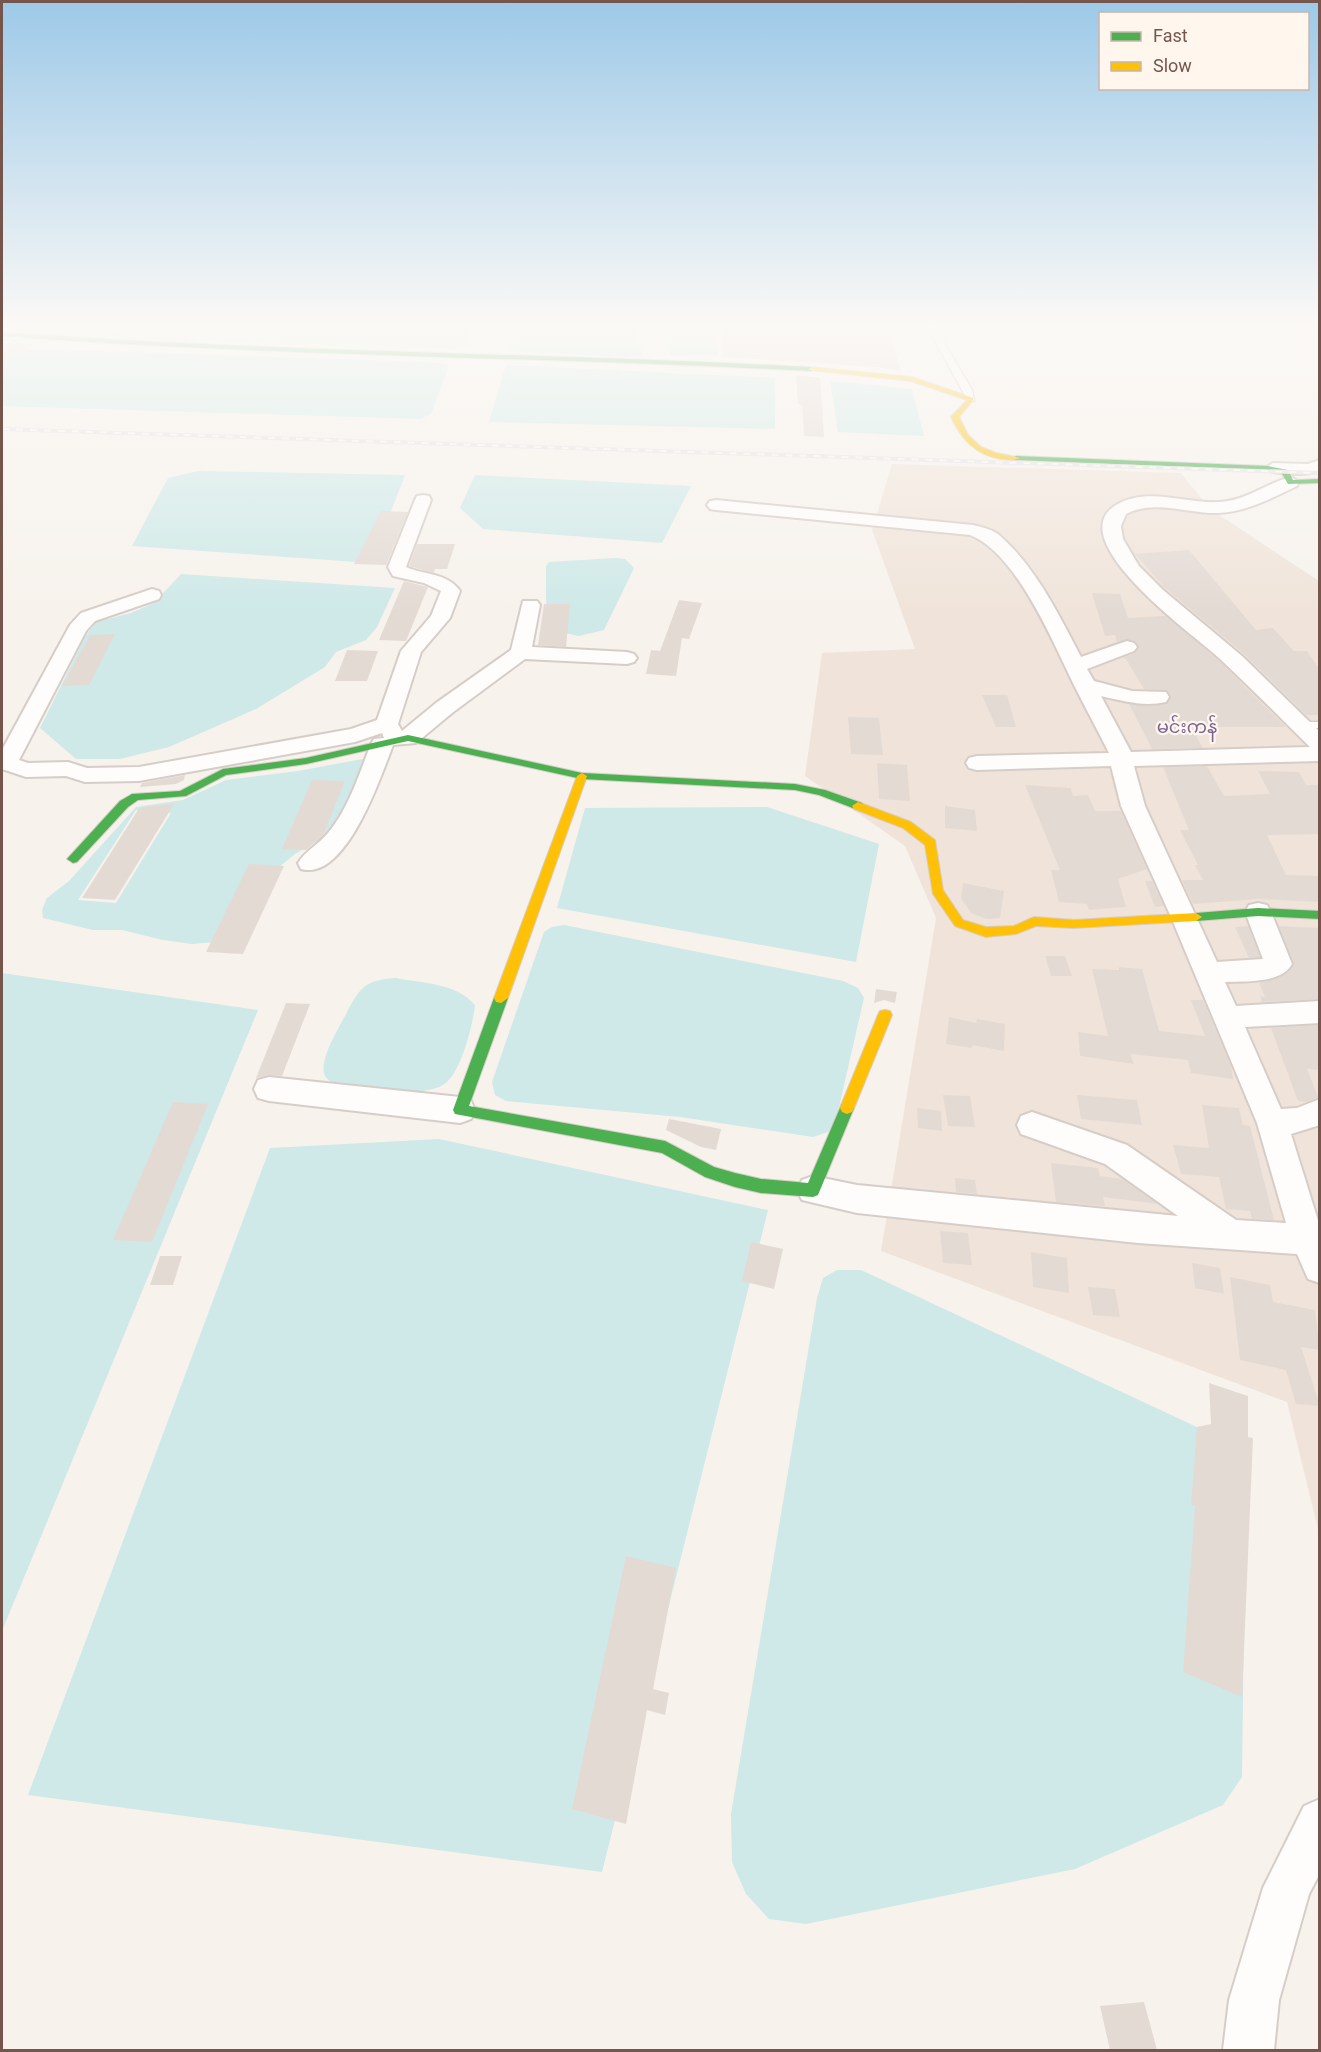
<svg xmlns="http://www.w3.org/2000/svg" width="1321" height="2052" viewBox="0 0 1321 2052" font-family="Roboto,'Noto Sans Myanmar',sans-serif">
<rect width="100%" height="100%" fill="#f7f2ec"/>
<!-- residential -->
<polygon fill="#f0e4da" points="892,464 1181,473 1210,509 1319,581 1319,1533 1287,1402 881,1251 936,918 905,846 805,776 822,653 915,649 872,530"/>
<!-- water -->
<g fill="#cee9e8">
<polygon points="121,326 469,326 468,347 454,349 112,338"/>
<polygon points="520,326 634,326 644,358 508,351"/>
<polygon points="661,326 713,326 718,355 670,356"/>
<polygon points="8,348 426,362 447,364 448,368 431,414 420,419 2,406 2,349"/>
<polygon points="506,365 775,378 775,429 489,422"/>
<polygon points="830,381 912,389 924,436 838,432"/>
<polygon points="198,471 405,475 371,563 132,546 168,478"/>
<polygon points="475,475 691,486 662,543 483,529 460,508"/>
<polygon points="615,558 625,559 634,568 604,630 579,636 550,630 546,600 546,566 549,562"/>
<polygon points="181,574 395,588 377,627 366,640 336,652 325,667 256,709 169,747 120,759 76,759 40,728 85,637 96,622 131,613 154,603"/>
<polygon points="368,758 366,777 329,834 295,854 273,872 216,942 192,944 163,940 122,930 93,930 43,918 42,910 47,898 69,881 136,807 183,800 226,780 298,771"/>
<polygon points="767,807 879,844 856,962 557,908 585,808"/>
<polygon points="564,925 843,981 858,988 864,998 836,1120 828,1132 813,1137 680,1117 506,1101 495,1095 492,1082 544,932 552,927"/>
<polygon points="2,973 258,1010 2,1631"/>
<path d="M 396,978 C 421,983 457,983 475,1005 C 473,1024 462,1068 447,1082 C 431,1099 336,1096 325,1076 C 318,1062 338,1029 345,1016 C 359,989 363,980 396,978 Z"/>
<polygon points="439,1139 768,1210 602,1872 28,1795 270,1148"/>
<polygon points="837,1270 861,1270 1246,1450 1242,1777 1223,1805 1075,1869 806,1924 769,1919 746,1894 732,1862 731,1814 817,1298 823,1278"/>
</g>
<!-- pier -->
<polygon fill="#f7f2ec" points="136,810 171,813 116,903 78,900"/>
<!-- building -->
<g fill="#e4dad4">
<polygon points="723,326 887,326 901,371 877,367 723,357"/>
<polygon points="15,342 34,344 4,359 5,347"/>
<polygon points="796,375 820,378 824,437 804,436 802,405 798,404"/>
<polygon points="381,511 408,512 386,565 354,564"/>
<polygon points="417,544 455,544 447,569 435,569 434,573 409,566"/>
<polygon points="1189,550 1256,630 1273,628 1294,651 1307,651 1320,670 1320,715 1306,715 1244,654 1165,588 1135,554"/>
<polygon points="404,581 428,587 406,641 379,640"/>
<polygon points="1092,593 1120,594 1128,618 1166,616 1218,660 1286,727 1191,727 1203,748 1152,749 1129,704 1150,706 1166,704 1171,696 1166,690 1144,689 1126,659 1122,658 1135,653 1139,646 1135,641 1128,639 1117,642 1115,635 1105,636"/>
<polygon points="679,600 702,603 689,639 682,638 676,676 646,674 651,650 660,651"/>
<polygon points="544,604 570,604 566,647 538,645"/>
<polygon points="115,634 89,685 62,686 90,635"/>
<polygon points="347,650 378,651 367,681 335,681"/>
<polygon points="982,695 1007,695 1016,727 996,727"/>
<polygon points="848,717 879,718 883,755 851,754"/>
<polygon points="877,763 907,765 910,801 879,799"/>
<polygon points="1207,766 1224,796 1270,794 1258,771 1299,772 1306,785 1320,785 1320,834 1267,835 1286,875 1320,876 1320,902 1258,899 1193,904 1182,880 1203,880 1195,865 1198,865 1180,830 1189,830 1163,767"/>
<polygon points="185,775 184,780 176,784 140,787 142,783"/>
<polygon points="312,780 345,781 323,835 306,850 282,849"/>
<polygon points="1025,785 1071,788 1073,796 1088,795 1095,811 1121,811 1147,869 1118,879 1126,907 1089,910 1087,904 1059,902 1051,870 1060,870"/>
<polygon points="174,804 115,900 82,898 138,810 143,807"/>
<polygon points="945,806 975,810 977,831 945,828"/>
<polygon points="249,864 284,866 243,954 206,952"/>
<polygon points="1145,881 1152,881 1164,906 1155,907"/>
<polygon points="963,883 1004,891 1000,918 987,919 971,913 961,898"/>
<polygon points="1248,926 1260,957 1249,958 1235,927"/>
<polygon points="1279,926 1320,928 1320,999 1262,1002 1260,996 1265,997 1259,983 1281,977 1294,965"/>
<polygon points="1045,956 1065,956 1072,976 1051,976"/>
<polygon points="1119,967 1142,969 1159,1031 1205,1036 1191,1000 1203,1000 1231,1066 1233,1079 1191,1073 1188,1060 1130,1054 1134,1064 1080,1056 1078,1032 1108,1036 1092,969 1119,970"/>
<polygon points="876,989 897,992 895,1003 884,1000 874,1003"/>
<polygon points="286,1003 310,1004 282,1076 269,1075 256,1078"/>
<polygon points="949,1017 976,1023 977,1019 1005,1024 1004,1051 972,1045 972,1048 946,1044"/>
<polygon points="1320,1025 1320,1070 1307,1069 1318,1097 1307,1102 1298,1101 1271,1028"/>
<polygon points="943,1095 970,1096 975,1127 948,1126"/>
<polygon points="1077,1095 1137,1100 1142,1125 1081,1119"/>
<polygon points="173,1102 208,1104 152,1242 113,1240"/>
<polygon points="1202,1105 1239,1108 1243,1125 1250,1126 1274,1220 1252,1219 1250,1211 1226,1209 1219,1177 1181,1174 1173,1145 1209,1148"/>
<polygon points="917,1108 941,1111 942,1131 918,1128"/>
<polygon points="669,1119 721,1129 716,1150 701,1147 666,1130"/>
<polygon points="1051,1163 1098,1168 1100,1176 1122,1179 1158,1204 1103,1197 1105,1206 1056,1202"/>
<polygon points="955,1178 975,1180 977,1194 956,1192"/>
<polygon points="940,1231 968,1233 972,1265 943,1263"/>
<polygon points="751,1242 783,1249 774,1289 742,1281"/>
<polygon points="1031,1252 1067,1258 1069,1293 1033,1287"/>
<polygon points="160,1256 182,1256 173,1285 150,1285"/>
<polygon points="1192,1263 1220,1268 1224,1294 1195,1288"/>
<polygon points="1230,1277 1270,1285 1273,1302 1315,1310 1320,1350 1301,1347 1320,1406 1296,1404 1286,1370 1240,1360"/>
<polygon points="1088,1287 1115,1289 1120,1317 1093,1315"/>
<polygon points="1209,1383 1248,1396 1248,1437 1253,1438 1242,1697 1183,1672 1195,1506 1191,1505 1197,1427 1211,1424"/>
<polygon points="626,1556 676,1568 653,1689 669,1693 665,1715 647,1710 626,1824 572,1809"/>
<polygon points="1144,2002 1157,2050 1110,2050 1100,2006"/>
</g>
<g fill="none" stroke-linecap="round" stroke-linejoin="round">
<!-- lane casing -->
<g stroke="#d6cdc8" stroke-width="3">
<g id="lane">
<polygon points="927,326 934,326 972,390 974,401 967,399"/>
<polygon points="17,335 19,338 2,346 2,342"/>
<polygon points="1320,722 1320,728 1300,728 1294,725 1300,722"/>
</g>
</g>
<!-- street casing -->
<g stroke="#d6cdc8" stroke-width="4">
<g id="street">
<path d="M 1320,460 L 1320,471 C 1308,475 1273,476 1265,468 L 1273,463 L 1308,464 Z"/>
<path d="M 1291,477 L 1299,482 L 1297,486 C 1272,498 1246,512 1218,513 C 1187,514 1156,499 1126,514 L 1121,526 L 1123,539 L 1139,566 L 1163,590 L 1242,656 L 1320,732 L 1320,761 L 1134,766 L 1145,806 L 1217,962 L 1263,959 L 1245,912 L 1249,905 L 1258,903 L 1267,905 L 1271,912 L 1292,964 C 1281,984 1245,981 1225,982 L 1236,1006 L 1320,1001 L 1320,1023 L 1245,1027 L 1281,1109 L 1297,1108 L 1320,1099 L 1320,1125 L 1291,1134 L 1320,1227 L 1320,1283 L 1308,1279 L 1297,1254 L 1138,1243 L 857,1213 L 802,1200 L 797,1190 L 802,1180 L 813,1176 L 857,1185 L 1178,1216 L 1105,1164 L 1021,1134 L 1017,1125 L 1021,1116 L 1032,1112 L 1127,1145 L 1236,1220 L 1286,1223 L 1257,1123 L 1171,917 L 1121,806 L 1111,766 L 977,770 L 969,768 L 966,763 L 969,758 L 977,756 L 1109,753 C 1098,731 1086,709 1075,687 C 1054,645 1017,553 970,535 L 716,510 L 710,509 L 707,505 L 710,501 L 716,500 L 973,525 C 981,527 992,529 999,535 C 1035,566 1059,615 1081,657 L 1127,641 L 1134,643 L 1137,647 L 1134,651 L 1087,669 L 1094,681 L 1132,691 L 1166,692 L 1169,697 L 1166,702 C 1144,707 1123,701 1101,696 L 1131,752 L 1310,747 C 1280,717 1250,687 1219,658 C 1198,638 1059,540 1116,505 C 1148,486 1185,504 1219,502 C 1246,501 1266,483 1291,477 Z"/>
<path d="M 423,495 L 429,496 L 431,500 L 406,567 C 424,575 448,573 460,591 L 450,618 L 421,652 L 398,724 L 402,731 L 436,703 L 511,650 L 523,601 L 537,601 L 540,605 L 532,647 L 627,652 L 634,654 L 637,658 L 634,662 L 627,664 L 525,659 L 452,713 L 416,743 L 393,745 C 381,776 346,882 301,869 L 298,863 C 305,851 319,844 328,833 C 349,808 359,774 371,744 L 374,739 L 384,738 L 382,733 L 355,742 L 139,781 L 85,782 L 66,776 L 26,777 L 2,769 L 2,750 L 70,625 L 81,613 L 152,589 L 159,591 L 161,595 L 159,599 L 95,621 L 86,631 L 19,760 L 28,763 L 68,762 L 87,768 L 139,767 L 351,729 L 377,720 L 401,651 L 431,616 L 441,591 L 424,583 L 393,576 L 388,567 L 415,500 L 417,496 Z"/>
<polygon points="269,1077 460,1097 471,1101 475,1110 471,1119 460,1123 269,1101 258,1098 254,1089 258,1080"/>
<polygon points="1320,1799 1320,1873 1309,1894 1279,2000 1274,2050 1223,2050 1229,2000 1263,1888 1304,1806"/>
</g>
</g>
<!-- fast casing -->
<g stroke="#d7cdc8" stroke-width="2">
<g id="fast">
<path d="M 2,332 C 271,352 541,353 811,367 L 814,369 L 811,371 C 541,357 271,356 2,336 Z"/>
<polygon points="1016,456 1268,466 1288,470 1293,480 1320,479 1320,483 1288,484 1282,474 1268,470 1013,460 1012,458"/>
<polygon points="408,735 582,773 795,784 825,790 862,803 864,806 858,810 819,795 795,790 582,779 408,741 306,764 226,775 186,796 138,800 128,807 77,862 73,863 67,859 120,801 132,794 180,791 223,769 306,758"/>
<polygon points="1258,908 1320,911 1320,919 1258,916 1196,921 1190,917 1196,913"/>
<polygon points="501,993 508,998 469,1106 665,1141 714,1167 735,1173 761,1179 808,1183 840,1108 842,1104 847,1102 852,1104 854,1108 818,1195 813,1197 761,1193 735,1187 705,1177 662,1153 455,1114 453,1110 494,998"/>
</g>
</g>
<!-- slow casing -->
<g stroke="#d7cdc8" stroke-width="2">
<g id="slow">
<path d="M 811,367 L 912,377 L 973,398 L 973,400 L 959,417 L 968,435 L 981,447 L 996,453 L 1020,458 C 1014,461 1008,460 1001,459 C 976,455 962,440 951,417 L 967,400 L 911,381 L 809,370 Z"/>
<polygon points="582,773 587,776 508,998 501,1003 496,1002 494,998 577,776"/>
<polygon points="858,802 911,822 935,840 943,890 963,920 986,927 1014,926 1034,917 1074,920 1196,913 1202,917 1196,921 1074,928 1036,926 1016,934 986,937 955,926 933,894 925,845 903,828 854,809 852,806"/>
<polygon points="885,1010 890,1011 892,1015 854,1108 852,1112 847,1114 842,1112 840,1108 878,1015 880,1011"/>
</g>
</g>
<!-- lane -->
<use href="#lane" fill="#fefdfc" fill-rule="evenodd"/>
<!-- street -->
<use href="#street" fill="#fefdfc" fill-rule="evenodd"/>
<!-- fast -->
<use href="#fast" fill="#4caf50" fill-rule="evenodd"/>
<!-- slow -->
<use href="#slow" fill="#ffc107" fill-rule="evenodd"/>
<!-- rail casing -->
<g stroke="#e4e2e5" stroke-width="4">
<polyline id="rail" points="2,429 1320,473"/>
</g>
<!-- rail -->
<use href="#rail" stroke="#fff6ee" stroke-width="2" stroke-dasharray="7" stroke-linecap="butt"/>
</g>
<!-- sky -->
<linearGradient id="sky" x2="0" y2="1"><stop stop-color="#9dc9e8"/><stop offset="0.53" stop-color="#fbf9f6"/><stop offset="1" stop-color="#fbf9f6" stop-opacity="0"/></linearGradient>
<rect width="1321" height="614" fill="url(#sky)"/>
<g text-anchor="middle" stroke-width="4.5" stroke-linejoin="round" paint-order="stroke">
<!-- far-quarter labels -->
<g font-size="18" fill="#7d6492" stroke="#fff6ee">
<text x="1187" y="733">မင်းကန်</text>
</g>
</g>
<!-- border -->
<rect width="1321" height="2052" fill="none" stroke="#76564c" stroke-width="6"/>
<!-- legend -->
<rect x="1099" y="12" width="210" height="78" fill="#fff6ee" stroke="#c8b6ad" stroke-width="1.5"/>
<rect x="1111" y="32" width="30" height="9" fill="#4caf50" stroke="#c8b6ad" stroke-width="1.5"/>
<text x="1153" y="42" font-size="18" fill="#76564c">Fast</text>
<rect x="1111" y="62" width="30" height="9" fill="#ffc107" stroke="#c8b6ad" stroke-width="1.5"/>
<text x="1153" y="72" font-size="18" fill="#76564c">Slow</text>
</svg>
